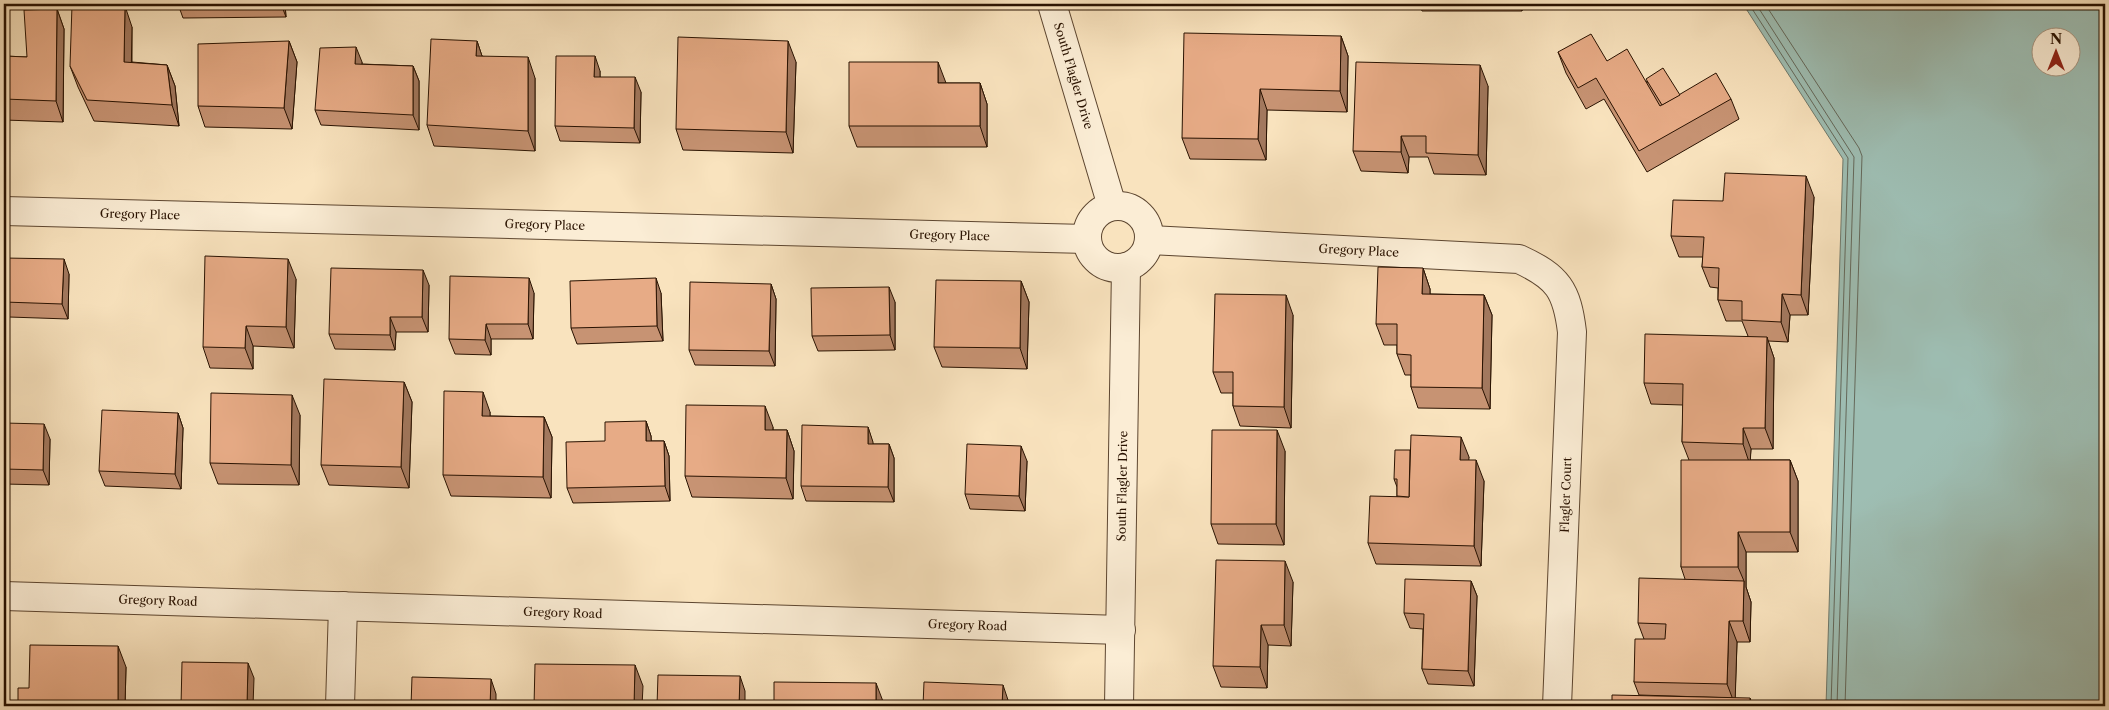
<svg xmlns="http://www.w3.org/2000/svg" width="2109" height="710" viewBox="0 0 2109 710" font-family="'Libre Caslon Text',serif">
<rect width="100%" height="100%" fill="#f9e3be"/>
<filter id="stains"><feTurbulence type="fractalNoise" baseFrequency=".004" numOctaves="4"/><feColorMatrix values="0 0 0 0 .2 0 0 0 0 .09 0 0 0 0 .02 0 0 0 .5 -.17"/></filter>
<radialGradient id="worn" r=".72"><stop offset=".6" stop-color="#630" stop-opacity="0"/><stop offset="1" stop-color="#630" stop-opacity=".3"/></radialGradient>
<!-- water -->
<path fill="#9ebeb3" stroke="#6f796c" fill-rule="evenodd" d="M 1743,4 L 2105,4 L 2105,706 L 1826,706 L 1843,159 ZM 2042,38 L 2072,38 L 2072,68 L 2042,68 Z"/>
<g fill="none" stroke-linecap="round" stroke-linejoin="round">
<!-- shore -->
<g stroke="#64685a" stroke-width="1">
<polyline points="1749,4 1848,158 1831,706"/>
<polyline points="1756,4 1854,157 1837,706"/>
<polyline points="1765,4 1859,148 1862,156 1845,706"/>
</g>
<!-- minor casing -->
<g stroke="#5d4630" stroke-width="30">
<g id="minor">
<path id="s1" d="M 1052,4 L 1112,206"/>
<circle cx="1118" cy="237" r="31"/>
<path id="s2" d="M 4,211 L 1087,239"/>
<path id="s3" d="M 1150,240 L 1519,259 C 1558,277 1567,290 1572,332 L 1557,706"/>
<path id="s4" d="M 4,596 L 1121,630"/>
<polyline points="340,706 343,606"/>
<path id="s5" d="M 1119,706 L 1126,267"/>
</g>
</g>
<!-- minor -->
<use href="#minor" stroke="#fbedd5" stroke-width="28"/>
</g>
<!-- wall -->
<g fill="#c79373" stroke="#291201">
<polygon points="178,4 285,4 286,17 183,18"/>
<polygon points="1419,4 1522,4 1522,11 1422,11"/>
<polygon points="57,9 64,29 63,122 4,120 4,56 27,57"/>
<polygon points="132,27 132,62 167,65 175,86 179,126 94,121 78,87 70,66"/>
<polygon points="1341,36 1348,56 1347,112 1267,110 1266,160 1190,159 1182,138"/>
<polygon points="289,41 297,62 292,129 205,127 198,106"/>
<polygon points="477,41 482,56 535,78 535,151 434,146 427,125"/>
<polygon points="1558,52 1607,61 1647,82 1680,95 1731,99 1739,119 1647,172 1604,99 1586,109 1566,73"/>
<polygon points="362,62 362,64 413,66 419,81 419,130 321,125 315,110"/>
<polygon points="796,62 793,153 683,150 676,129"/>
<polygon points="600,71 600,77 641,92 640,143 560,141 555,126"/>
<polygon points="946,83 980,83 987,104 987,147 857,147 849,126"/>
<polygon points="1488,86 1486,175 1434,174 1428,157 1409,157 1408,173 1361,171 1353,151"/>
<polygon points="1814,197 1808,315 1790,315 1788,342 1768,341 1774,358 1773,449 1751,449 1750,460 1790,460 1798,481 1798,552 1746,552 1746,587 1751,602 1750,642 1737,642 1735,698 1639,695 1634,682 1644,639 1638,623 1685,579 1681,567 1689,460 1682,442 1683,405 1651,404 1644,383 1748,336 1742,321 1726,321 1718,300 1718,288 1710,287 1702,267 1703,257 1679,257 1671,236 1723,201"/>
<polygon points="4,258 69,274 68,319 9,317 9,335 4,335"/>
<polygon points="1423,268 1430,289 1430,294 1484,295 1492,315 1490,409 1418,408 1411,387 1411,375 1405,375 1397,354 1397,345 1384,345 1376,324"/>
<polygon points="296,279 294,348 253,346 253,369 210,368 203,347"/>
<polygon points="1021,281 1029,302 1027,369 942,367 934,347"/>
<polygon points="771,284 776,299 775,366 695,365 689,350"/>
<polygon points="429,285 428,332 396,332 395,350 335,349 329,334"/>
<polygon points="534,293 533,339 491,339 491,355 455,354 449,339"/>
<polygon points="661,293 663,341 577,344 571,328"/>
<polygon points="895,302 895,350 818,351 812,336"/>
<polygon points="1293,315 1291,428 1240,426 1233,406 1233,393 1221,393 1213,372"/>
<polygon points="404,382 412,402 409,488 329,485 321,465"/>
<polygon points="490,412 490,416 544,417 552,437 551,498 451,496 443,475"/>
<polygon points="178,413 183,428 181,489 105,486 99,471"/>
<polygon points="4,415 5,418 5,423 50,439 49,485 4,484"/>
<polygon points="300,415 299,485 218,484 210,463"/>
<polygon points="646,421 651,436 651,441 664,441 669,456 670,501 573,503 567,488"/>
<polygon points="773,427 773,430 787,430 794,451 793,499 692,497 685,476"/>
<polygon points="868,427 873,444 889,444 894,458 894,502 806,501 801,486"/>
<polygon points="1285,451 1284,545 1218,544 1211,524"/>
<polygon points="1469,457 1468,460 1484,481 1481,566 1376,564 1368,543 1397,496 1397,487 1394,479"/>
<polygon points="1027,461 1025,511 970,509 965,494"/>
<polygon points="1471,581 1477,596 1474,686 1428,684 1422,669 1423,629 1410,628 1404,613"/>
<polygon points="1293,582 1291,646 1268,645 1267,688 1221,687 1213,666"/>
<polygon points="126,667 125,706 18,706 29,688"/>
</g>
<!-- shaded-wall -->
<g fill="#a2785e" stroke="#291201">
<polygon points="281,4 285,4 286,17"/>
<polygon points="1519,4 1522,4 1522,11"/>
<polygon points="125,6 132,27 131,83 124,62"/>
<polygon points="57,9 64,29 63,122 56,101"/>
<polygon points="1341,36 1348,56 1347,112 1340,91"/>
<polygon points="289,41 297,62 292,129 284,108"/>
<polygon points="477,41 484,62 476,56"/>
<polygon points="788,41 796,62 793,153 786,132"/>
<polygon points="356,47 362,62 361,79 355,64"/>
<polygon points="595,56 600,71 600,92 594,77"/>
<polygon points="528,57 535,78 535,151 528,131"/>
<polygon points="938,62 946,83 938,83"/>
<polygon points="167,65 175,86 179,126 172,105"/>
<polygon points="1480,65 1488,86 1486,175 1478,155"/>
<polygon points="413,66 419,81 419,130 413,115"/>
<polygon points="635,77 641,92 640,143 634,128"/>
<polygon points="980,83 987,104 987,147 980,126"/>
<polygon points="1260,89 1267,110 1266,160 1258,139"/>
<polygon points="1401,136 1409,157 1408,173 1401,152"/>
<polygon points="1806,176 1814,197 1808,315 1801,295"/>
<polygon points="64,259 69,274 68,319 62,304"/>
<polygon points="288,259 296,279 294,348 286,327"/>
<polygon points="1423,268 1430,289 1430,314 1422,294"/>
<polygon points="423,270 429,285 428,332 422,317"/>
<polygon points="529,278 534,293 533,339 528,324"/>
<polygon points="656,278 661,293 663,341 657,326"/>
<polygon points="1021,281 1029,302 1027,369 1020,348"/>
<polygon points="771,284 776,299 775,366 769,351"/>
<polygon points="889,287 895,302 895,350 890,335"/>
<polygon points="1782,294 1790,315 1788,342 1781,322"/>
<polygon points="1286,295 1293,315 1291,428 1284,407"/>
<polygon points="1484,295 1492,315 1490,409 1482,388"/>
<polygon points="4,302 9,317 9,335 4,322"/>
<polygon points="390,317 396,332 395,350 390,335"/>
<polygon points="486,324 491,339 491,355 485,340"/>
<polygon points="246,326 253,346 253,369 245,348"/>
<polygon points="1767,337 1774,358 1773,449 1765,428"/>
<polygon points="404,382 412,402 409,488 401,467"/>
<polygon points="483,392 490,412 490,436 482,416"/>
<polygon points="292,395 300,415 299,485 291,465"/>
<polygon points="765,406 773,427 772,451 765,430"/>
<polygon points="178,413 183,428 181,489 175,474"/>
<polygon points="544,417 552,437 551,498 543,477"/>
<polygon points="646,421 651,436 652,456 646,441"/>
<polygon points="44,424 50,439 49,485 43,470"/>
<polygon points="868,427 873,442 873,458 868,444"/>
<polygon points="1743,428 1751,449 1750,465 1743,444"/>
<polygon points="787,430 794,451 793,499 786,478"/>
<polygon points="1277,430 1285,451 1284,545 1276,524"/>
<polygon points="1461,437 1469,457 1468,481 1460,460"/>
<polygon points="664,441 669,456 670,501 665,486"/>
<polygon points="889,444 894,458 894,502 888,487"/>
<polygon points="1021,446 1027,461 1025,511 1019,496"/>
<polygon points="1476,460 1484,481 1481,566 1474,546"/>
<polygon points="1790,460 1798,481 1798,552 1790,532"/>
<polygon points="1738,532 1746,552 1746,587 1751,602 1750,642 1743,621 1744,581 1738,567"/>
<polygon points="1285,561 1293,582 1291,646 1284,625"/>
<polygon points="1471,581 1477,596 1474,686 1468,671"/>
<polygon points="1729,621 1737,642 1735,705 1727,684"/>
<polygon points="1261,625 1268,645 1267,688 1260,667"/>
<polygon points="118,646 126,667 125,706 119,706 118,703"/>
<polygon points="248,663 254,678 253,706 247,706"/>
<polygon points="635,665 643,686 642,706 634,706"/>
<polygon points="740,676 745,691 745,706 739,706"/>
<polygon points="491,679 496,694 496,706 490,706"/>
<polygon points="876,683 884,704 884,706 876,706"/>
<polygon points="1003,685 1008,700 1008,706 1002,706"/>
<polygon points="1750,698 1753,706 1750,706"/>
</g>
<!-- building -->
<g fill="#e7ab86" stroke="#291201">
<polygon points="72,5 125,6 124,62 167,65 172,105 87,100 70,66"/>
<polygon points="57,9 56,101 4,99 4,56 27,57 24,10"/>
<polygon points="1184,33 1341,36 1340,91 1260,89 1258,139 1182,138"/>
<polygon points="1591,34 1607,61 1627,49 1660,106 1716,73 1731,99 1639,151 1596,78 1578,88 1558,52"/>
<polygon points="678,37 788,41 786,132 676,129"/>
<polygon points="431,39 477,41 476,56 528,57 528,131 427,125"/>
<polygon points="289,41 284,108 198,106 198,44"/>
<polygon points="356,47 355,64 413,66 413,115 315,110 320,48"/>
<polygon points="556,56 595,56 594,77 635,77 634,128 555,126"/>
<polygon points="849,62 938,62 938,83 980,83 980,126 849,126"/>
<polygon points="1356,62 1480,65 1478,155 1426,153 1426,136 1401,136 1401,152 1353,151"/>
<polygon points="1663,68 1680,95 1662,105 1646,79"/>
<polygon points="1725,173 1806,176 1801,295 1782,294 1781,322 1742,320 1742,301 1718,300 1719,268 1702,267 1704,237 1671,236 1673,200 1723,201"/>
<polygon points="205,256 288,259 286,327 246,326 245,348 203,347"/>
<polygon points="4,258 64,259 62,304 4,302"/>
<polygon points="1378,267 1423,268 1422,294 1484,295 1482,388 1411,387 1411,355 1397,354 1397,324 1376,324"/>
<polygon points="331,268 423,270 422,317 390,317 390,335 329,334"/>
<polygon points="450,276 529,278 528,324 486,324 485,340 449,339"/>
<polygon points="656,278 657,326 571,328 570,281"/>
<polygon points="936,280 1021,281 1020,348 934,347"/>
<polygon points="690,282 771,284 769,351 689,350"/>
<polygon points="889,287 890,335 812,336 811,288"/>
<polygon points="1215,294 1286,295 1284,407 1233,406 1233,372 1213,372"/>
<polygon points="1645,334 1767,337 1765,428 1743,428 1743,444 1682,442 1683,384 1644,383"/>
<polygon points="324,379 404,382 401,467 321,465"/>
<polygon points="444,391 483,392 482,416 544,417 543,477 443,475"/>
<polygon points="211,393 292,395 291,465 210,463"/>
<polygon points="686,405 765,406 765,430 787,430 786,478 685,476"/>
<polygon points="102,410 178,413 175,474 99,471"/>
<polygon points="646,421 646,441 664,441 665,486 567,488 566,442 605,441 605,422"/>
<polygon points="4,423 44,424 43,470 4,469"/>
<polygon points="802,425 868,427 868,444 889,444 888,487 801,486"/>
<polygon points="1212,430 1277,430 1276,524 1211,524"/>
<polygon points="1411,435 1461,437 1460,460 1476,460 1474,546 1368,543 1370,496 1409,497"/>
<polygon points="967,444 1021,446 1019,496 965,494"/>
<polygon points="1395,450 1410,450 1409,497 1397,496 1397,479 1394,479"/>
<polygon points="1681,460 1790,460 1790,532 1738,532 1738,567 1681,567"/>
<polygon points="1216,560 1285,561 1284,625 1261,625 1260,667 1213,666"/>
<polygon points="1639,578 1744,581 1743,621 1729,621 1727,684 1634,682 1635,639 1665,639 1666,624 1638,623"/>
<polygon points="1405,579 1471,581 1468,671 1422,669 1424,614 1404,613"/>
<polygon points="30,645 118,646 118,703 70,703 70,706 18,706 18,688 29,688"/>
<polygon points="182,662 248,663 247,706 181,706"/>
<polygon points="535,664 635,665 634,706 534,706"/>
<polygon points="658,675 740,676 739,706 657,706"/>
<polygon points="412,677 491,679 490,706 411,706"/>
<polygon points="774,682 876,683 876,706 774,706"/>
<polygon points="924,682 1003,685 1002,706 923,706"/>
<polygon points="1612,695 1750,698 1750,706 1612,706"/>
</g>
<g text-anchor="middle" stroke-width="5" stroke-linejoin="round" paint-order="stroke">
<!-- street labels -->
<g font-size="12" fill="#291201" stroke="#fbedd5">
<text dy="4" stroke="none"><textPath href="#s1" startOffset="75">South Flagler Drive</textPath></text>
<text dy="4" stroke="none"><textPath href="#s2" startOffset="136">Gregory Place</textPath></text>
<text dy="4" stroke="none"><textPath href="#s2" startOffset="541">Gregory Place</textPath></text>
<text dy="4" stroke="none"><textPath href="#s2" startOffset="946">Gregory Place</textPath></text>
<text dy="4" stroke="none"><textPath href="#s3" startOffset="209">Gregory Place</textPath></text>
<text dy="4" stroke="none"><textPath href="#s5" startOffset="220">South Flagler Drive</textPath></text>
<text transform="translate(1566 495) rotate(-88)" y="4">Flagler Court</text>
<text dy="4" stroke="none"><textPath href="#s4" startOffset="154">Gregory Road</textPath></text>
<text dy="4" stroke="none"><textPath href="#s4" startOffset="559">Gregory Road</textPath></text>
<text dy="4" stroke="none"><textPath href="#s4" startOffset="964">Gregory Road</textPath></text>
</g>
</g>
<!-- margin -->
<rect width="2109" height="710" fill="none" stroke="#f9e3be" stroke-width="20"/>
<rect x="5" y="5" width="2099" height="700" fill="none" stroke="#291201" stroke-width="2.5"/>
<rect x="10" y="10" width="2089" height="690" fill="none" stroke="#291201"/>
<!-- north arrow -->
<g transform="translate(2056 52)"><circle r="24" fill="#fbedd5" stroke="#a79580"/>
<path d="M0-4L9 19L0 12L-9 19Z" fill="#8f2418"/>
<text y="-8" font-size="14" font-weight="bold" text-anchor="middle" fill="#291201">N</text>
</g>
<rect width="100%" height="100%" filter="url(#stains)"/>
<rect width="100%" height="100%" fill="url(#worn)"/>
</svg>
